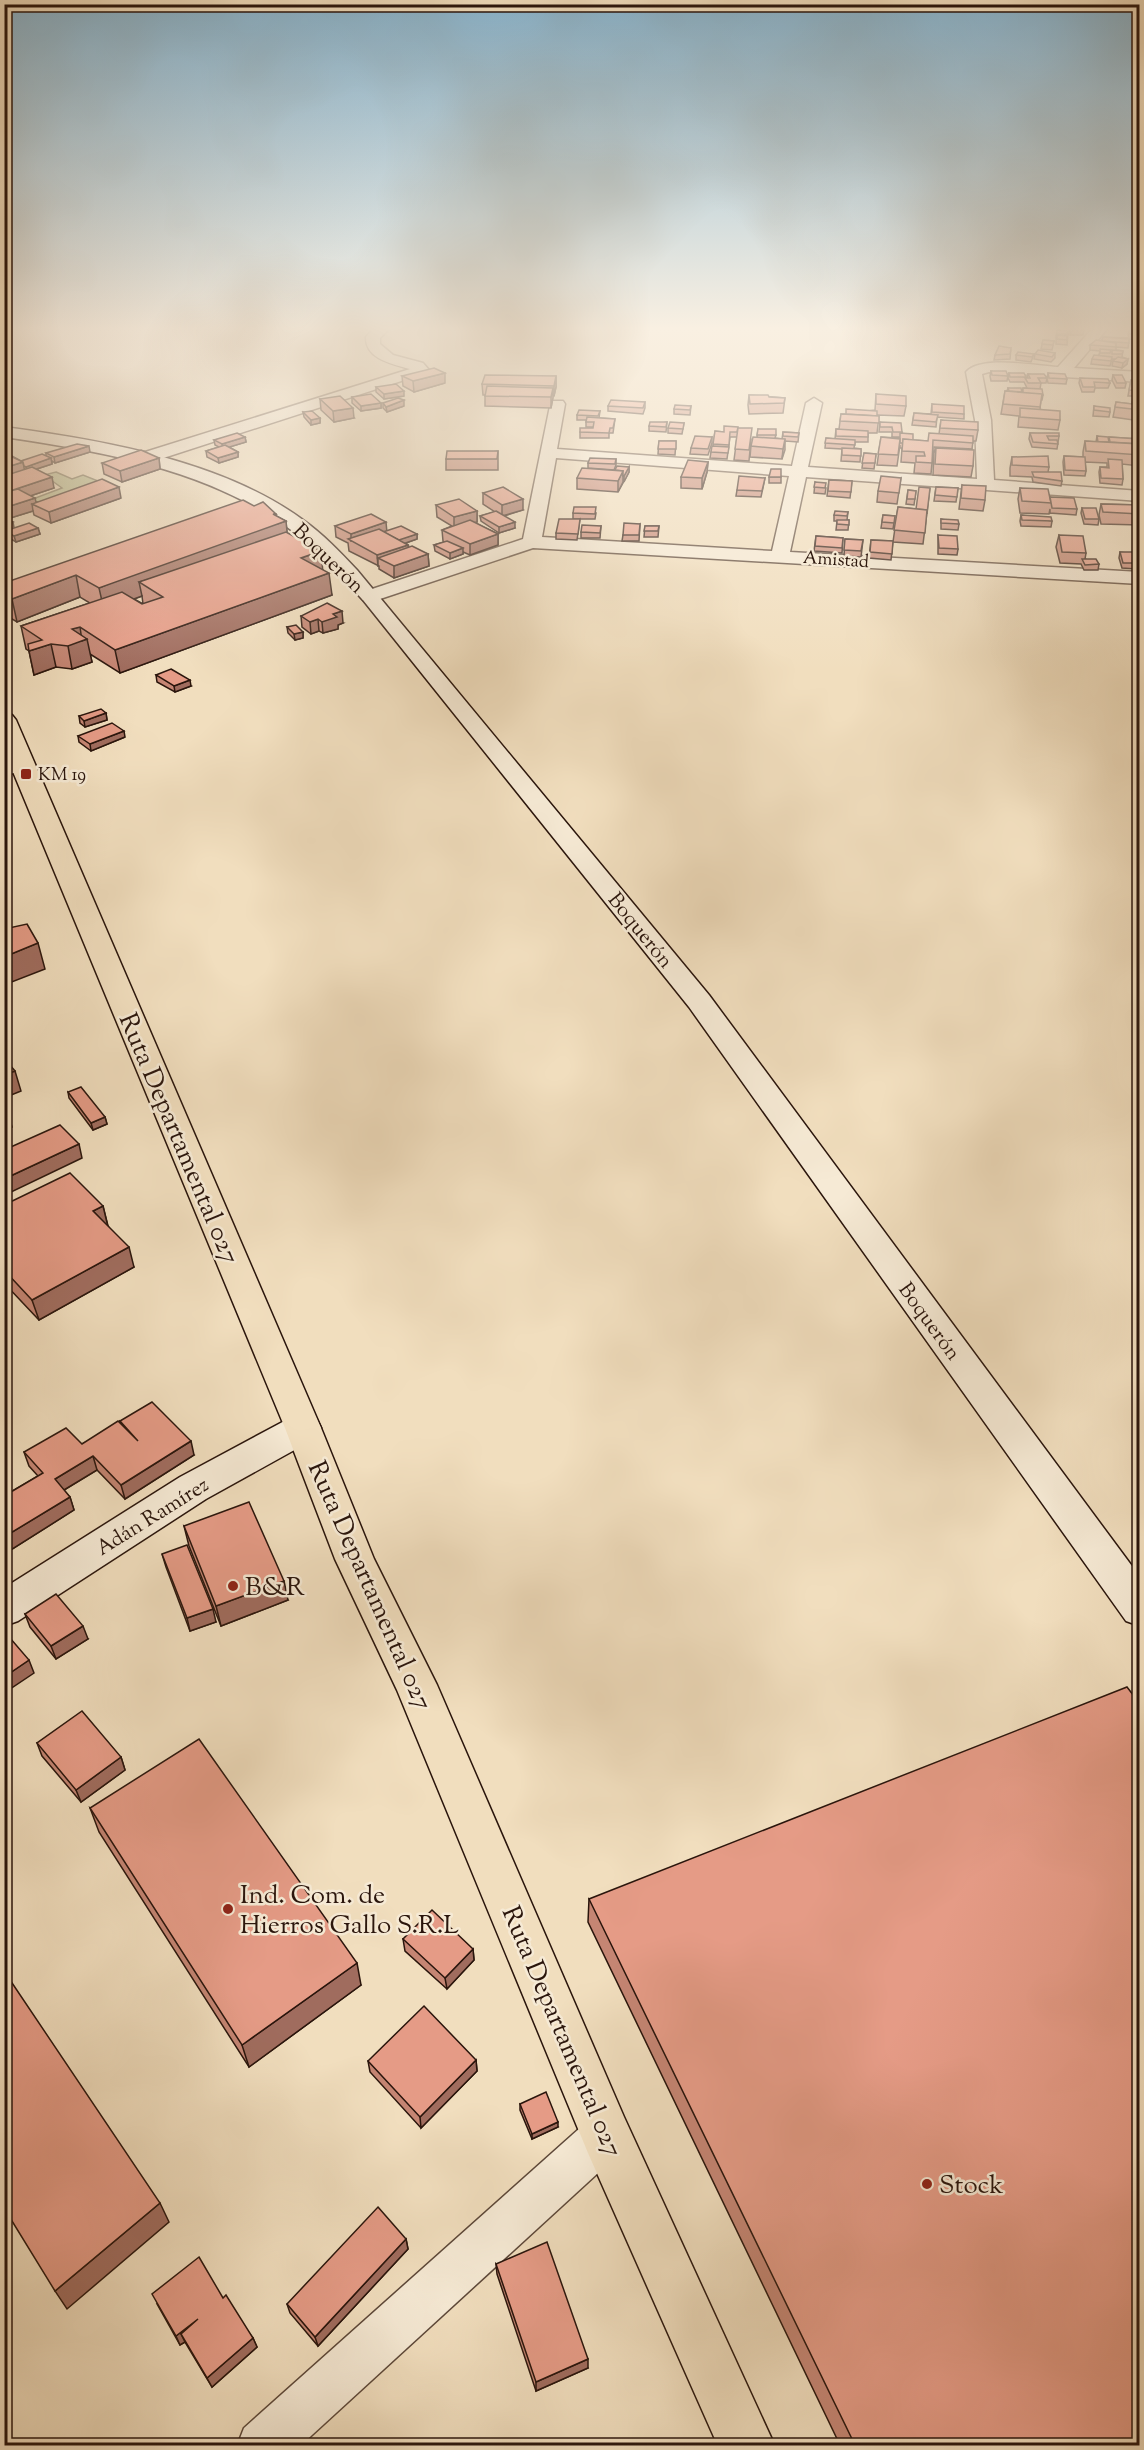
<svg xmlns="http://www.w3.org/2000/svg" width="1144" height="2450" viewBox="0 0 1144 2450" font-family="'Sorts Mill Goudy',serif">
<rect width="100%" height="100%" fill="#f1debe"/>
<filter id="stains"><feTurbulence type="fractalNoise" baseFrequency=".00333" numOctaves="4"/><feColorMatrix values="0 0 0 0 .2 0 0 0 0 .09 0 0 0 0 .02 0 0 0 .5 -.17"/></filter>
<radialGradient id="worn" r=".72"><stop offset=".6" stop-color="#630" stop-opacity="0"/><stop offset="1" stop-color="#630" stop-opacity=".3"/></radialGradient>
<!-- green -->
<polygon fill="#bac191" stroke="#726b4e" stroke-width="1.5" points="56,472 72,479 83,475 108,485 45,509 34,505 30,500 62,488 44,475"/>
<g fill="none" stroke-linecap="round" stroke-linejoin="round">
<!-- street casing -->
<g stroke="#5c4738" stroke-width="3">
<g id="street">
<path d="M 374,328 L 390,328 L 380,338 L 380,344 L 393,355 L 423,363 L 429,370 L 426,373 L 154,461 L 142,461 L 140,457 L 142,453 L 410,369 C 393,364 365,359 366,337 Z"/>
<path d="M 1093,328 L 1107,329 L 1074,368 L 1140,372 L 1140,382 L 989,372 L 982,374 L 991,420 L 994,480 L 1140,491 L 1140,501 L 806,477 L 790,552 L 1140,572 L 1140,584 L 533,548 L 377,600 L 363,600 L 360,596 L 363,592 L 523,539 L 551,401 L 563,401 L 565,404 L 557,449 L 792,466 L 806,403 L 814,398 L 822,403 L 808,467 L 977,479 L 975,420 L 966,372 C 981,355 1037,366 1058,367 ZM 556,458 L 789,476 L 772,551 L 542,537 Z"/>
<polygon points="21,756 29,758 32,763 29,768 4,776 4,761"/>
<polygon points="606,2112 622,2119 629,2135 622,2151 300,2446 237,2446 244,2428 590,2119"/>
</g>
</g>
<!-- secondary casing -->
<g stroke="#2a150c" stroke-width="3">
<g id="secondary">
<path d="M 4,427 C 102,440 223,461 303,520 C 323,534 340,552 357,570 L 709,995 L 1140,1577 L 1140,1626 L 1126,1621 L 689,1007 L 363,600 C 339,575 316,547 287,527 C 205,469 101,451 4,437 Z"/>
<polygon points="303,1414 316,1418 321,1428 316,1438 206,1499 18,1621 4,1626 4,1588 180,1477 290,1418"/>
</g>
</g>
<!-- primary casing -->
<g stroke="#2a150c" stroke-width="3">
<polygon id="primary" points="4,713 12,715 16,720 321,1428 374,1559 437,1685 624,2117 775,2446 718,2446 588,2153 397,1690 335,1559 285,1428 4,750"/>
</g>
<!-- street -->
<use href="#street" fill="#f6ead5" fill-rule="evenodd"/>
<!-- secondary -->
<use href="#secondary" fill="#f6ead5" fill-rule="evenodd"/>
<!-- primary -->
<use href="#primary" fill="#f1debe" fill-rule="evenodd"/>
</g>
<!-- wall -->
<g fill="#c58573" stroke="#2a150c" stroke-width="1.5" fill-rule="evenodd">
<polygon points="1058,328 1084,328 1084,330 1083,335 1071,335 1070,329 1070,335 1068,334 1067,345 1056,344 1056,335"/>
<polygon points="1131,328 1140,328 1140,340 1129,339 1128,348 1116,347 1116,350 1123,351 1122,357 1128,359 1127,364 1122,368 1112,366 1113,361 1116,359 1112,359 1110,366 1091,364 1092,359 1099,355 1100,351 1090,350 1090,345 1102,341 1103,337 1129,338 1128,335 1129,330 1131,330"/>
<polygon points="1043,340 1054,341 1052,350 1041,349"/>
<polygon points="1011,348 1010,359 994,360 995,355"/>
<polygon points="1140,348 1140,357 1135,357 1136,351"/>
<polygon points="1055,353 1055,358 1051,362 1034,359 1035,354"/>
<polygon points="1034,354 1031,362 1016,360 1016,355"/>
<polygon points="991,371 1008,376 1007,381 991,381 990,376"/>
<polygon points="1009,373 1026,377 1026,378 1027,378 1028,374 1047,378 1046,383 1041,383 1040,389 1043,395 1042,400 1041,400 1040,409 1060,420 1058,430 1018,427 1019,416 1001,414 1005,391 1007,391 1008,388 1022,393 1023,388 1027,388 1024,382 1010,382 1008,378"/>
<polygon points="1048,373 1067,379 1066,384 1048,383 1047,379"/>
<polygon points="1113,375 1126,383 1125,388 1116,388 1112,380"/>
<polygon points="402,376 445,383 414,392 403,386"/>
<polygon points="556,376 556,387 554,396 553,396 551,408 485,406 485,395 483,395 482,384"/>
<polygon points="1080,378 1110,383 1108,388 1095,388 1094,392 1082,392 1079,383"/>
<polygon points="1131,380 1140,381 1140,421 1113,417 1116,402 1132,404 1134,396 1128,396"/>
<polygon points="376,387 404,396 384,399 376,392"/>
<polygon points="876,394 906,406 904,416 877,415 879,416 877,433 868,433 868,442 855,442 854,448 861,449 860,462 841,461 842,449 825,448 826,438 835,439 836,429 839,429 841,414 846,414 875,410"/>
<polygon points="749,395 785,398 783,413 749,414 748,405"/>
<polygon points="352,397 381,403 381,408 361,411 352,403"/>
<polygon points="320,399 354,418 334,422 321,410"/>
<polygon points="645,402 645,408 643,414 608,411 608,406"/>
<polygon points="383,403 404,406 387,412 383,408"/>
<polygon points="932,404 964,414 964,419 937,417 936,427 912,425 914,413 931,414"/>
<polygon points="691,406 690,415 674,414 674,409"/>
<polygon points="1094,406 1110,412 1109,417 1093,416"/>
<polygon points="600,411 599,418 615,419 613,433 609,433 609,438 580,438 580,432 593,428 593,427 586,427 586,420 577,420 577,415"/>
<polygon points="303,412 320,418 320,423 311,425 304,417"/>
<polygon points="941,420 978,430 976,441 973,441 972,449 973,466 971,477 933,475 934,451 933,451 931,474 914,473 915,463 901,462 902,448 900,448 900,445 897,466 877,465 881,437 899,438 900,437 892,437 892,432 879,432 880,422 902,432 902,433 913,440 928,441 939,434"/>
<polygon points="667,422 666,432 649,431 649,426"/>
<polygon points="684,423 682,434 668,433 668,428"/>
<polygon points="738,428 751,439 749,461 734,460 737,437 730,437 727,459 710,458 711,452 713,446 715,431 724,432"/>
<polygon points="758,429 776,435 775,438 782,439 783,432 799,433 798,442 785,441 782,459 750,457 751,446 757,437"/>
<polygon points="1030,433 1059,436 1057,449 1032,447 1029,439"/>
<polygon points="1097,436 1108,440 1109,437 1139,439 1140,466 1122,464 1123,479 1122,485 1100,483 1099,472 1100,467 1107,467 1107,463 1085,462 1086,471 1085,476 1064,475 1063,462 1064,456 1083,457 1083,452 1085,441 1096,442"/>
<polygon points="245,437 246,442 229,447 238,452 238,457 219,463 207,457 206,451 219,447 215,445 214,440"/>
<polygon points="712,437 712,443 708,455 690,454 691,448"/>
<polygon points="659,441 676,441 675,455 658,454"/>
<polygon points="498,451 498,470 446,470 446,459"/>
<polygon points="90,452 55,463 52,461 52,464 37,469 54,488 30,496 36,502 121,498 51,523 34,515 33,511 7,519 14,528 38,528 40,534 16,542 6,536 4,537 10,455 21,461 46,456 46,453"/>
<polygon points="864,453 876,454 874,469 862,468"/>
<polygon points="1012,457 1049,467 1048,472 1062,481 1061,486 1033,482 1032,477 1010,476 1010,468"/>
<polygon points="159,458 160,469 122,482 104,474 102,463"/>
<polygon points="616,459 616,465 614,470 588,468 588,463"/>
<polygon points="708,462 707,472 702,489 681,488 681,477"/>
<polygon points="629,467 629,472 618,492 577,489 577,478"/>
<rect x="769" y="477" width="12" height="6"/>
<polygon points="765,478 761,497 736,496 737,490"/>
<polygon points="901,478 897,504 877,502 878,491"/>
<polygon points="1137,478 1140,478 1140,489 1138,489 1135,483"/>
<polygon points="829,480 852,481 850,498 827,496"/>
<polygon points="815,482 826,488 825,494 814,493"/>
<polygon points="962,485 985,500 983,511 959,509"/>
<polygon points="936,487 958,488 956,502 934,501"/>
<polygon points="930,488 923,544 893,542 898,507 916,509"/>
<polygon points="1020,488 1050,497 1077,509 1076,515 1050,513 1050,509 1049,514 1020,513 1018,499"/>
<polygon points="908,490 916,491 914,505 906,504"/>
<polygon points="483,493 523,510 504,516 515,528 499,533 481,521 480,516 495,512 483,504"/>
<polygon points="1101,504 1140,505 1140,525 1101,524 1099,515"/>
<polygon points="436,505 477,511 477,522 475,523 498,534 498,545 470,555 463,552 463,554 450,559 435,551 434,545 444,542 443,541 442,530 452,526 437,517"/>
<polygon points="1082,508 1099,519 1098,525 1084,524 1081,513"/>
<polygon points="848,512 847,520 849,520 848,530 836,530 837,521 834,521 834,515"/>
<polygon points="573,513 596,513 595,519 573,519"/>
<polygon points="883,515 895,516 893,529 881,528"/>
<polygon points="1021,515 1052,521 1051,527 1021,526 1020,521"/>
<path d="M 276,516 L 286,521 L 287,533 L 322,569 L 332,595 L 120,673 L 90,654 L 92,662 L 72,669 L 56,667 L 34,675 L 29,651 L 26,649 L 21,626 L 90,603 L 80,597 L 17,622 L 7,616 L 4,609 L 4,583 ZM 142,596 L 143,604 L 134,599 Z"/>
<polygon points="580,519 577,540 556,539 556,533"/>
<polygon points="941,519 959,524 958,530 941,529"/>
<polygon points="640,524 639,541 622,541 623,535"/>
<polygon points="335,526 417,534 417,539 406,543 408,545 408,547 428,554 429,566 394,578 379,569 379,566 349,551 348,543 336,537"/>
<polygon points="601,526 600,538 581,538 581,532"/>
<polygon points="645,526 659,526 658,537 644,537"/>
<polygon points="938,535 958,549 957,555 938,554"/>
<polygon points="1059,535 1086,553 1085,559 1099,564 1098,570 1084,570 1081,564 1060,563 1056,547"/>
<polygon points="816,536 843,538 842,553 814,551"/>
<polygon points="845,539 863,540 861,557 844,556"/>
<polygon points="871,540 893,541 891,560 869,558"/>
<polygon points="1136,547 1140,547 1140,571 1137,571 1136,567 1136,569 1122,568 1119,558 1120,552 1134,554"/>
<polygon points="301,616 343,623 338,625 338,629 323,633 319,631 311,634 302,627"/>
<polygon points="287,627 303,632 303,638 295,640 288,633"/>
<polygon points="156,675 191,686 175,692 157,682"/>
<polygon points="106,713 107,720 85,727 80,723 79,716"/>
<polygon points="78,736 125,737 91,751 79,742"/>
<polygon points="68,1092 105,1117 107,1124 93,1130 69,1098"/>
<polygon points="4,1205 103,1206 108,1226 134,1267 39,1320 4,1283"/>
<polygon points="120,1421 194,1455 125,1499 97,1470 64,1490 70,1497 74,1510 6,1553 4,1551 4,1496 38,1476 29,1466 24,1452 82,1444 121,1425"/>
<polygon points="184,1526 288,1600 221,1626 189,1546"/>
<polygon points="162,1554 216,1622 190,1631 166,1567"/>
<polygon points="25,1614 88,1639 56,1659 30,1627"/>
<polygon points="37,1743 121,1757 125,1770 81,1802 42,1756"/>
<polygon points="90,1808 361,1985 249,2067 99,1832"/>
<polygon points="589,1899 1140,2445 840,2445 588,1922"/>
<polygon points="403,1939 473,1949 474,1960 447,1989 405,1951"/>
<polygon points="476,2060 477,2071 421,2128 370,2072 368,2061"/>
<polygon points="520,2104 558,2127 532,2139 520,2110"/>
<polygon points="406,2239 408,2249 318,2346 290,2313 287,2304"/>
<polygon points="496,2264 588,2368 536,2391 497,2274"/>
<polygon points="223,2298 253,2338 257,2347 212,2387 185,2342 180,2345 157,2304"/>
</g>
<!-- shaded-wall -->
<g fill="#a06c5e" stroke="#2a150c" stroke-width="1.5">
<polygon points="1128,359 1127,364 1122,368 1123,363"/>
<polygon points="445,373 445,383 414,392 413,381"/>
<polygon points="556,376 556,387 554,396 554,386"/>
<polygon points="553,388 553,398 551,408 551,397"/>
<polygon points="404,391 404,396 384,399 384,394"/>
<polygon points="404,400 404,406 387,412 386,407"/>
<polygon points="381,403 381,408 361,411 361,406"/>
<polygon points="353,408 354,418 334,422 333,411"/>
<polygon points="320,418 320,423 311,425 311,420"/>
<polygon points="245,437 246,442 223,449 222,444"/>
<polygon points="785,439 785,450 782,459 783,449"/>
<polygon points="89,446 90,452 55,463 54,457"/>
<polygon points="8,447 10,458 4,459 4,448"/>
<polygon points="238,452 238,457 219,463 218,458"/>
<polygon points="51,458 52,464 27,472 26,467"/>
<polygon points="159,458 160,469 122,482 120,471"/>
<polygon points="23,462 25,473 4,479 4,468"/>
<polygon points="708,462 707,472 702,489 702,478"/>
<polygon points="629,467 629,472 624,482 624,476"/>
<polygon points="623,471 623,482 618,492 618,481"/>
<polygon points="52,477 54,488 12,502 10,491"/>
<polygon points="119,487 121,498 51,523 49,512"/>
<polygon points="35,498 37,506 32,504 33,511 4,520 4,508"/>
<polygon points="523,499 523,510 502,516 502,505"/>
<polygon points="477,511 477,522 454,528 454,517"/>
<polygon points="273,514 276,514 277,524 286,521 288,542 139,582 142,596 104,610 99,588"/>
<polygon points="13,522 15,533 5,531 6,536 4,537 4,525"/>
<polygon points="386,522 387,533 351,541 351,534"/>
<polygon points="515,522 515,528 499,533 499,527"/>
<polygon points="38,528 40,534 16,542 14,536"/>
<polygon points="417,534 417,539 397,546 397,540"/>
<polygon points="498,534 498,545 470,555 470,544"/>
<polygon points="408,545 409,556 378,558 378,567 377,555"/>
<polygon points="463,548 463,554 450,559 450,553"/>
<polygon points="321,551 323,573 301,558"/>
<polygon points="428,554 429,566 394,578 394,566"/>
<polygon points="329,573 332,595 120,673 115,650"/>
<polygon points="76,575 80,597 17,622 12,599"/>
<polygon points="342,611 343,623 338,625 338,629 323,633 322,622 333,614"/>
<polygon points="318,619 319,631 311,634 310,622"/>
<polygon points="80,627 82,641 87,639 92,662 72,669 68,646 72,629"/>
<polygon points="303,632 303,638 295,640 294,634"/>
<polygon points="51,644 56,667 34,675 29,651"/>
<polygon points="190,680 191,686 175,692 174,686"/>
<polygon points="106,713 107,720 85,727 84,721"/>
<polygon points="124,731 125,737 91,751 90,744"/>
<polygon points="38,943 45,969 4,985 4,957"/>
<polygon points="15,1071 21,1091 4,1098 4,1075"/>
<polygon points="105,1117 107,1124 93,1130 91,1123"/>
<polygon points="10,1120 12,1127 4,1130 4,1122"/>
<polygon points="79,1144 82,1158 7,1194 4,1185 4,1179"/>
<polygon points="103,1206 108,1227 93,1211"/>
<polygon points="129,1247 134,1267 39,1320 32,1300"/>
<polygon points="191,1441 194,1455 125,1499 121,1485"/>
<polygon points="93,1456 97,1470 59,1493 55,1479"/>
<polygon points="70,1497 74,1510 6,1553 4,1548 4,1537"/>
<polygon points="284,1581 288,1600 221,1626 216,1606"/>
<polygon points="213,1609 216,1622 190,1631 187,1618"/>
<polygon points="83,1626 88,1639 56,1659 51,1646"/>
<polygon points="29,1660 34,1673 4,1693 4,1677"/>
<polygon points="121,1757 125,1770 81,1802 76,1790"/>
<polygon points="473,1949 474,1960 447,1989 445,1978"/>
<polygon points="357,1963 361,1985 249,2067 242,2045"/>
<polygon points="476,2060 477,2071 421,2128 420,2117"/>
<polygon points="558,2122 558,2127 532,2139 532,2134"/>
<polygon points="160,2203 169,2222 67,2309 55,2291"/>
<polygon points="406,2239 408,2249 318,2346 315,2337"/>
<polygon points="198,2319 181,2334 185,2342 180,2345 176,2336"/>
<polygon points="253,2338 257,2347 212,2387 207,2378"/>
<polygon points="588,2359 588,2368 536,2391 536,2382"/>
</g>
<!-- building -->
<g fill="#e59b86" stroke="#2a150c" stroke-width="1.5">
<rect x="1072" y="328" width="12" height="2"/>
<polygon points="1133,328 1140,328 1140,335 1130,334 1129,330 1134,330"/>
<polygon points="1057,330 1067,331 1068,334 1057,334"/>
<polygon points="1057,335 1067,336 1067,340 1057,339"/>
<polygon points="1103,337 1129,339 1129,343 1102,341"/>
<polygon points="1043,340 1054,341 1053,345 1042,344"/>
<polygon points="1096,340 1116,343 1116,347 1090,345"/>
<polygon points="999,346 1011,348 1010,354 995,355"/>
<polygon points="1100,349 1111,350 1110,353 1100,353"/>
<polygon points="1038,350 1055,353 1052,357 1035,354"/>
<polygon points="1112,350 1123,351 1122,354 1112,354"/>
<polygon points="1018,352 1034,354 1032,357 1016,355"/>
<polygon points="1094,355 1112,357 1111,361 1092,359"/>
<polygon points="1118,357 1128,359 1123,363 1113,361"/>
<polygon points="434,368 445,373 413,381 402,376"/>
<polygon points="991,371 1006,371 1008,376 992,375"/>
<polygon points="1009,373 1024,373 1026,377 1010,377"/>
<polygon points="1048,373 1065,374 1067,379 1049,378"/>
<polygon points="1028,374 1044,374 1047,378 1038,378 1041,383 1028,383 1025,378 1030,378"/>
<polygon points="485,375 556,376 554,386 482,384"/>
<polygon points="1113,375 1122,375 1126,383 1117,383"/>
<polygon points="1080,378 1108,379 1110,383 1094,382 1095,387 1083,387"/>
<polygon points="1131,380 1140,381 1140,391 1129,390"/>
<polygon points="396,384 404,391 384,394 376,387"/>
<polygon points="487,386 553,388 551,397 485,396"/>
<polygon points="1008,388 1021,388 1022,392 1009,391"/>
<polygon points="1023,388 1042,389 1043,395 1023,393"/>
<polygon points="1005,391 1042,394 1040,407 1003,404"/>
<polygon points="371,394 381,403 361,406 352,397"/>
<polygon points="876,394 906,396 906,406 876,404"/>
<polygon points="1134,394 1140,394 1140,410 1115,407 1116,402 1132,404"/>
<polygon points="749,395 768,395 769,397 785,398 784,403 750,404"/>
<polygon points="340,396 353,408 333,411 320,399"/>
<polygon points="398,398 404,400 386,407 383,403"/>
<polygon points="611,400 645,402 643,408 608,406"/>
<polygon points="932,404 964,406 964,414 932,412"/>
<polygon points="675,405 691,406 690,410 674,409"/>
<polygon points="1094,406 1110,408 1110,412 1094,410"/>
<polygon points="1020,408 1060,411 1060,420 1020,417"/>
<polygon points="846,409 877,411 877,416 846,414"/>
<polygon points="579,410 600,411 598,416 577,415"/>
<polygon points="312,411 320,418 311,420 303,412"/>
<polygon points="914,413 938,415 936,422 913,420"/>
<polygon points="841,414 879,416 879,423 840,421"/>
<polygon points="587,417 615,419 613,428 610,428 609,433 580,432 580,428 593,428 594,422 586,422"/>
<polygon points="941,420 978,422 978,430 940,428"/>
<polygon points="650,422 667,422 666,427 649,426"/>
<polygon points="670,422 684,423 683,429 668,428"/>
<polygon points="880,422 901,423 902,432 893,432 892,427 880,427"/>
<polygon points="724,426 738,427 737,432 730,432 729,445 713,444 715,431 724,432"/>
<polygon points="738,428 752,428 749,450 735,449"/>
<polygon points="758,429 776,429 776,435 757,435"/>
<polygon points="836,429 868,431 868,437 836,436"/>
<polygon points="783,432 799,433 798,437 783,436"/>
<polygon points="237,433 245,437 222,444 214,440"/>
<polygon points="900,433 913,434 913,440 903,439 903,443 900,443"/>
<polygon points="929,433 973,436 973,443 933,440 932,463 916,462 916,456 925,456 924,452 902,451 903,439 928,441"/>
<polygon points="1030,433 1059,433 1059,436 1047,436 1049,440 1057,440 1058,444 1033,442"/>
<polygon points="695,436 712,437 708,449 691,448"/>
<polygon points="1097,436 1108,437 1109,442 1098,442"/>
<polygon points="753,437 785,439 783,449 751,446"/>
<polygon points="881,437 900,439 898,455 878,454"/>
<polygon points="1109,437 1139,439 1140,444 1110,442"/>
<polygon points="4,438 5,438 8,447 4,448"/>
<polygon points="826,438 855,440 855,445 825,443"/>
<polygon points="659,441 676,441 676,449 658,449"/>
<polygon points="1085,441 1140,444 1140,455 1086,451"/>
<polygon points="77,444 89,446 54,457 46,453"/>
<polygon points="225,445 238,452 218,458 206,451"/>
<polygon points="712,446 729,447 728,453 711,452"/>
<polygon points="934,447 972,449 972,450 936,448 935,452 934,452"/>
<polygon points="842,448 861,449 861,456 842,455"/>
<polygon points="936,448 974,450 973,466 935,464"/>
<polygon points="141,450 159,458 120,471 102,463"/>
<polygon points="447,451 498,451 497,459 446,459"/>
<polygon points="4,453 23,462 4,468"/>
<polygon points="864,453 876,454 875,463 862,463"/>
<polygon points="42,454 51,458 26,467 24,466 23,462 21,461"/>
<polygon points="1048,456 1049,467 1012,465 1012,457"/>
<polygon points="1064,456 1085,457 1086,471 1065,470"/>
<polygon points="590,458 616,459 615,464 588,463"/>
<polygon points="1108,459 1122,460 1123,479 1101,478 1100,467 1109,468"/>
<polygon points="688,460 708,462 702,478 681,477"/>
<polygon points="617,466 629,467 624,476 623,476 623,471 615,470"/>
<polygon points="32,467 52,477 10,491 18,489 35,498 4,508 4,476"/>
<polygon points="582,468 623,471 618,481 577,478"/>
<polygon points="771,469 781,469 781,477 769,477"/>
<polygon points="1032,472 1061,472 1062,481 1034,477"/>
<polygon points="739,476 765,478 762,491 737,490"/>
<polygon points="881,476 901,478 899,493 878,491"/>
<polygon points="102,479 119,487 49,512 32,504"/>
<polygon points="829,480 852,481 851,492 828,491"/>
<polygon points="815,482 826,483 825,488 814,487"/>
<polygon points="962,485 986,486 985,500 961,498"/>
<polygon points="503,487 523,499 502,505 483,493"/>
<polygon points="919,487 930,488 927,514 927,510 916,509"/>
<polygon points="936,487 958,488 957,497 935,495"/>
<polygon points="1020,488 1048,489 1051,503 1022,501"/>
<polygon points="908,490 916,491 915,499 907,499"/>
<polygon points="1050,497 1074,498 1077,509 1052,508"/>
<polygon points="459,499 477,511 454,517 436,505"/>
<polygon points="243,500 254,506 263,502 276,514 273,514 286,521 99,588 76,575 12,599 4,595 4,592 9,591 4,589 4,583"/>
<polygon points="1101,504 1140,505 1140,514 1103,512"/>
<polygon points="574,507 596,507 595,514 573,513"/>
<polygon points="898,507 927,510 925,533 894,530"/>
<polygon points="1082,508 1096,508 1099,519 1085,519"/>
<polygon points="496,511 515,522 499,527 480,516"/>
<polygon points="835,511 848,512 847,516 834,515"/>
<polygon points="371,514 386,522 351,534 335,526"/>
<polygon points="883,515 895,516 894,523 882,522"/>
<polygon points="1021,515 1051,517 1052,521 1022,520"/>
<polygon points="4,518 13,522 4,525"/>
<polygon points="559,519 580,519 578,534 556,533"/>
<polygon points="941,519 958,520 959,524 941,523"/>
<polygon points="470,520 498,534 470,544 442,530"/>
<polygon points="837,520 849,520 849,525 837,524"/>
<polygon points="29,523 38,528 14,536 5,531"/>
<polygon points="624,523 640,524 639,535 623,535"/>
<polygon points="582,525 601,526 600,533 581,532"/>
<polygon points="401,526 417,534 399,540 383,532"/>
<polygon points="645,526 659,526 658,531 644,531"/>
<polygon points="379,529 408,545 377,555 348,539"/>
<polygon points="286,532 321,551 301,558 329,573 115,650 80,627 72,629 87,639 68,646 51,644 29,651 28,644 42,640 21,626 122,592 142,604 163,597 139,582"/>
<polygon points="938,535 957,536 958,549 939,548"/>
<polygon points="1059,535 1083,536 1086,553 1062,552"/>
<polygon points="816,536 843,538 842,548 815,546"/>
<polygon points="845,539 863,540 861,551 844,550"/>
<polygon points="871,540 893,541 892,554 870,552"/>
<polygon points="447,541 463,548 450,553 434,545"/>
<polygon points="412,546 428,554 394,566 378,558"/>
<polygon points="1136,547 1140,547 1140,559"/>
<polygon points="1120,552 1134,552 1137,563 1123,563"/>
<polygon points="1082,559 1096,559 1099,564 1085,565"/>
<polygon points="327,603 342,611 333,614 337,617 322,622 318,619 310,622 301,616"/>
<polygon points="296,625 303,632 294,634 287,627"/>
<polygon points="171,669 190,680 174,686 156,675"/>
<polygon points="101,709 106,713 84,721 79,716"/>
<polygon points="112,723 124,731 90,744 78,736"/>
<polygon points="4,916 9,928 4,929"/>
<polygon points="27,924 38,943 4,957 4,929"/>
<polygon points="4,1058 15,1071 4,1075"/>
<polygon points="81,1087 105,1117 91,1123 68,1092"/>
<polygon points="4,1115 10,1120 4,1122"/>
<polygon points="60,1125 79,1144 4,1179 4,1150"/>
<polygon points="70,1173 103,1206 93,1211 129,1247 32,1300 4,1270 4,1205"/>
<polygon points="152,1402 191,1441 121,1485 93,1456 55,1479 70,1497 4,1537 4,1496 43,1473 24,1452 66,1428 82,1444 118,1421 138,1441 120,1421"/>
<polygon points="249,1502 284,1581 216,1606 184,1526"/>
<polygon points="187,1545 213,1609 187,1618 162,1554"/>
<polygon points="56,1594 83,1626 51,1646 25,1614"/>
<polygon points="4,1631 29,1660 4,1677"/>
<polygon points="1127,1687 1140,1704 1140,2445 855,2445 589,1899"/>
<polygon points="82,1711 121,1757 76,1790 37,1743"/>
<polygon points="199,1739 357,1963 242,2045 90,1808"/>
<polygon points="432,1910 473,1949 445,1978 403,1939"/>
<polygon points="4,1971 160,2203 55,2291 4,2208"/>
<polygon points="424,2006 476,2060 420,2117 368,2061"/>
<polygon points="546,2092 558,2122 532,2134 520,2104"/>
<polygon points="378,2207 406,2239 315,2337 287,2304"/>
<polygon points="547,2242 588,2359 536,2382 496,2264"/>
<polygon points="199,2257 223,2298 226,2295 253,2338 207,2378 181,2334 198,2319 176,2336 152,2294"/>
</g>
<!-- sky -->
<linearGradient id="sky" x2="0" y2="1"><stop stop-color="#89b7d3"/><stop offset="0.49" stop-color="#f9f0e2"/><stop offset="1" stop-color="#f9f0e2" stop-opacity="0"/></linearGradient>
<rect width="1144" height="671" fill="url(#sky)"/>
<!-- markers -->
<g fill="#8f2418" stroke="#f6ead5" stroke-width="2">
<rect x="20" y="768" width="12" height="12" rx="3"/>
<circle cx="233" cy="1586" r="6"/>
<circle cx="228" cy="1909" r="6"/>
<circle cx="927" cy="2184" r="6"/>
</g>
<g text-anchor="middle" stroke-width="5" stroke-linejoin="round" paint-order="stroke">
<!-- far-street labels -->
<g font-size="18" fill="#2a150c" stroke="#f6ead5">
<text transform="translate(836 559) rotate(4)" y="6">Amistad</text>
</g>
<!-- far-poi labels -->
<g font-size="18" fill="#2a150c" stroke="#f6ead5" text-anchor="start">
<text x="38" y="780">KM 19</text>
</g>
<!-- street labels -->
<g font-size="21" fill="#2a150c" stroke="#f6ead5">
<text transform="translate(329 558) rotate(44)" y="7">Boquerón</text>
<text transform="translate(641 930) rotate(51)" y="7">Boquerón</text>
<text transform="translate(930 1321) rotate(54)" y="7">Boquerón</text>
<text transform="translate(152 1516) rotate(-32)" y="7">Adán Ramírez</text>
</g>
<!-- near-street labels -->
<g font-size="26" fill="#2a150c" stroke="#f6ead5">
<text transform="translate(180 1138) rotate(67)" y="9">Ruta Departamental 027</text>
<text transform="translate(371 1585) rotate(66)" y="9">Ruta Departamental 027</text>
<text transform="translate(563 2031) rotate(67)" y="9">Ruta Departamental 027</text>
</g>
<!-- near-poi labels -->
<g font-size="26" fill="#2a150c" stroke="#f6ead5" text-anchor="start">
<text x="245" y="1595">B&amp;R</text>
<text x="240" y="1903">Ind. Com. de<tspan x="240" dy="30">Hierros Gallo S.R.L</tspan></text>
<text x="939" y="2193">Stock</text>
</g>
</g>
<!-- margin -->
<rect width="1144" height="2450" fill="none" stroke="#f1debe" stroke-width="24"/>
<rect x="6" y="6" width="1132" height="2438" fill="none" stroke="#2a150c" stroke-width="3"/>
<rect x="12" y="12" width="1120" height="2426" fill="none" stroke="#2a150c" stroke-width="1.5"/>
<rect width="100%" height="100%" filter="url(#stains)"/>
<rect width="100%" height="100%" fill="url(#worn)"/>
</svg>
